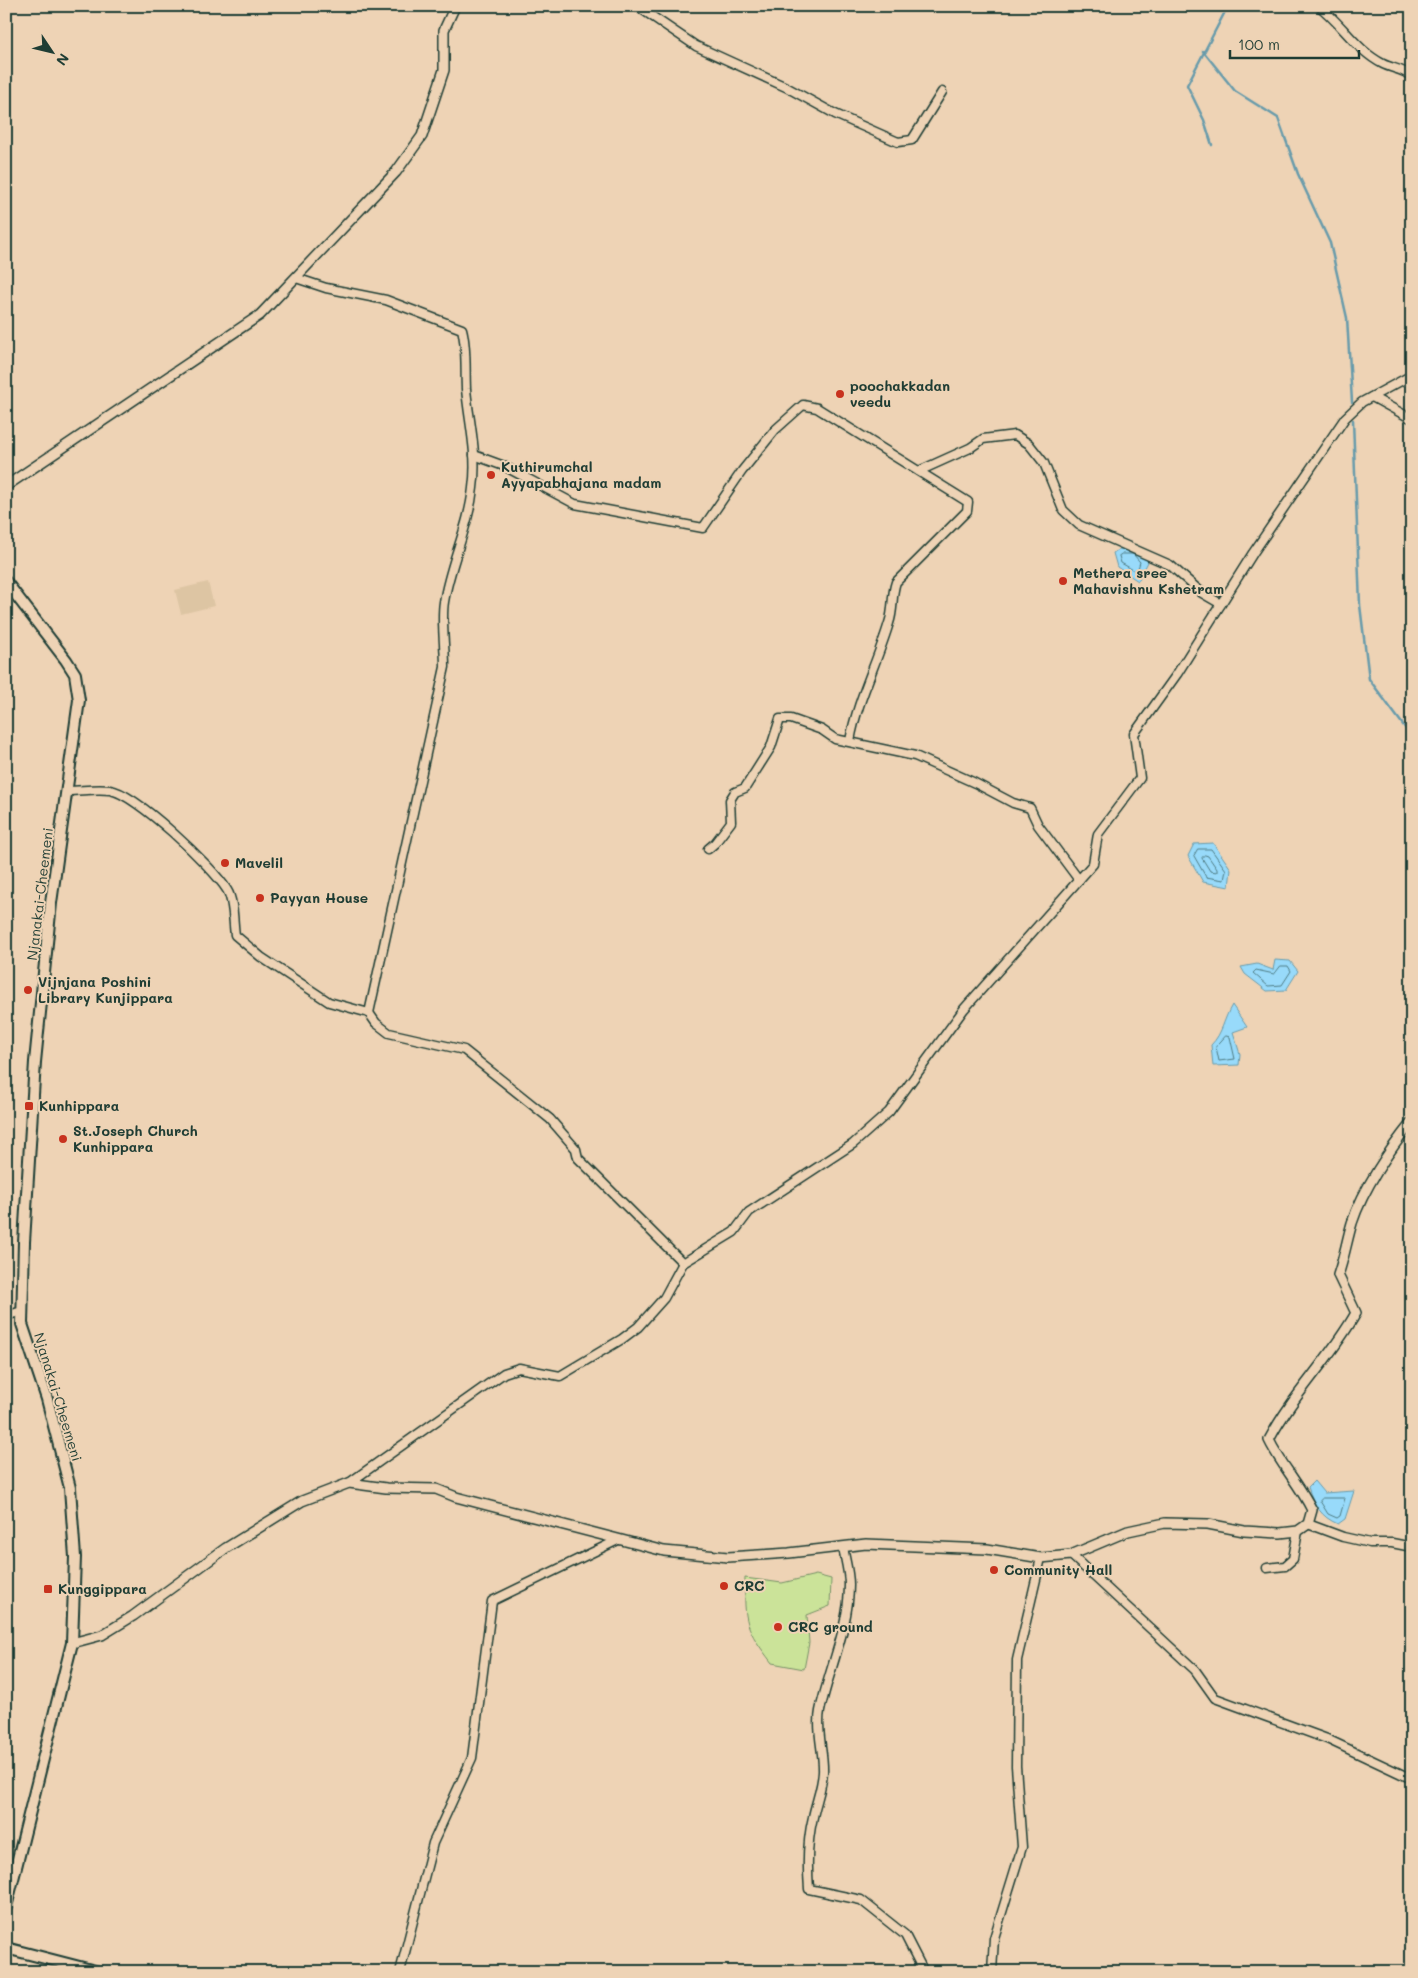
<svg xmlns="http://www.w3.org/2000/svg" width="1418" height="1978" viewBox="0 0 1418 1978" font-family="Mali,sans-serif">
<rect width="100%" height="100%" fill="#eed3b5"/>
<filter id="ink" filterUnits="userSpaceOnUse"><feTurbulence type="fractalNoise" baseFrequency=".02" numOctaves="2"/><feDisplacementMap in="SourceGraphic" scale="10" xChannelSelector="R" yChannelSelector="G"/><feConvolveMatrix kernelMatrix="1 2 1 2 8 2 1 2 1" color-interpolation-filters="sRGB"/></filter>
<g filter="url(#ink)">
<!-- built -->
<polygon fill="#ddc5a3" points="208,582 214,606 181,614 175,590"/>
<!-- green -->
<path fill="#cbe399" stroke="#759066" d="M 816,1575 L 831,1579 L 830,1606 L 807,1615 L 809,1643 L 804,1669 L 772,1663 C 745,1628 744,1622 745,1578 L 782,1583 Z"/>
<!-- water -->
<g fill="#98dafa" stroke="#689bab">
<polygon points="1119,549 1135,549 1148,562 1138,581 1117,567 1113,553"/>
<polygon points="1213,843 1231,869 1229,887 1203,882 1188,856 1194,844"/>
<polygon points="1275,960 1290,961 1298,971 1286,990 1267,991 1245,974 1241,967 1257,964 1273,970"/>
<path d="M 1232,1005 L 1247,1027 L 1233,1032 L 1240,1054 L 1239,1065 L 1213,1066 L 1211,1045 C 1223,1033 1223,1020 1232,1005 Z"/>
<path d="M 1314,1481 L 1324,1493 L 1354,1491 L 1345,1519 L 1338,1524 C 1321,1517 1314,1505 1308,1487 Z"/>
</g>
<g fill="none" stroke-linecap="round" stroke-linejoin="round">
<!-- shore -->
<g stroke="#4f7c83" stroke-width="1">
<polygon points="1122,554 1133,554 1140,562 1137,572 1121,563 1119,556"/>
<polygon points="1198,849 1211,849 1226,870 1224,880 1206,877 1194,856"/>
<polygon points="1205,855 1208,856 1217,869 1217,872 1210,871 1202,858"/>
<polygon points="1281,966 1288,966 1291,971 1282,985 1268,986 1253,973 1256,970 1274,974"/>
<polygon points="1226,1036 1230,1037 1235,1059 1219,1061 1216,1047"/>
<polygon points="1323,1498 1345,1498 1340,1516 1337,1518 1328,1514 1320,1501"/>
</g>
<!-- stream -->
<g stroke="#689bab" stroke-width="2.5">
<polyline points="1203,51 1235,91 1278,118 1298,174 1330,243 1347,318 1352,402"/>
<polyline points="1212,145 1204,120 1187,85 1228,6"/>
<polyline points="1353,420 1360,605 1369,679 1412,737"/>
</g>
<!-- minor casing -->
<g stroke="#1f3d34" stroke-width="11">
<g id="minor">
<polyline points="637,6 696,46 786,87 835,114 898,142 912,140 942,92"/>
<path d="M 1319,6 C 1342,24 1357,51 1383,64 C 1393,69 1404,69 1412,77"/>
<path d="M 296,278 L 326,288 L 386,300 L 462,329 C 467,348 465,369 466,389 C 469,422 478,454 473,488 C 469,527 450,563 444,602 C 441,619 445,647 445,667 L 369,1013"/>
<polyline points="1372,397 1412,419"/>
<path d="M 474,455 L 504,466 L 575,504 L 703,528 L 742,471 L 775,430 L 803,405 L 817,408 L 968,502 L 967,511 L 896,582 C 891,596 894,609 889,623 C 877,663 857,701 850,741"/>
<polyline points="919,471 970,448 983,439 1015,435 1029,444 1044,463 1063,510 1079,525 1170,565 1202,593 1221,604"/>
<path d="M 68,791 C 81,791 96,788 110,790 C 135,793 213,867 227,890 C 234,901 233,922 235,935 L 261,957 L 329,1002 L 369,1013 L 376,1023 L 389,1033 L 464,1050 L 550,1119 L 576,1149 L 578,1158 L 683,1263"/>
<polyline points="708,849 715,843 731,822 730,800 735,792 745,788 771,747 780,719 791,719 822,730 835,739 915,756 975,783 1013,803 1030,808 1038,825 1079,880"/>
<polyline points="6,1316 22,1311"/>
<polyline points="349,1483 504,1373 519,1368 560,1376 622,1339 638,1327 664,1298 683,1263 734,1232 749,1212 853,1144 889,1112 964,1009 1093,864 1098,834 1140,778 1134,734 1177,674 1253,553 1345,418 1362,402 1412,375"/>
<polyline points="1308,1524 1343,1537 1370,1543 1392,1543 1412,1547"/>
<path d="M 843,1547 C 845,1559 849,1572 849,1585 C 849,1627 829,1669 820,1711 C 816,1730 824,1753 823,1772 C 822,1788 816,1802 813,1817 C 807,1841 807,1865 809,1889 L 861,1900 L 905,1935 L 924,1972"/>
<polyline points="1071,1555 1195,1670 1215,1698 1327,1739 1412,1779"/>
<polyline points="1267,1568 1285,1566 1293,1559 1298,1531"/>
<polyline points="400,1972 433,1843 472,1758 492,1601 618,1540"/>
<polyline points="992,1972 994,1938 1022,1847 1016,1766 1017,1660 1041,1558"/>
</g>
</g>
<!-- tertiary casing -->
<g stroke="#1f3d34" stroke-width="12">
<g id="tertiary">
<polyline points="6,486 260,315 396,172 422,136 444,70 444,30 455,6"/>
<path d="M 72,1643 L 102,1635 L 133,1616 L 226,1548 L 302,1501 L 349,1483 L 386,1488 L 436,1489 L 456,1497 L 664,1551 L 728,1557 L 789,1553 L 866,1544 L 987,1549 L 1041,1558 L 1071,1555 L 1128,1531 L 1165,1523 L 1208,1524 L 1244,1531 L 1280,1533 L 1298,1531 L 1308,1524 L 1312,1510 C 1300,1485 1281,1465 1269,1440 C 1293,1394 1331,1358 1356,1313 L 1338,1275 C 1344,1258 1347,1240 1352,1223 C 1363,1189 1390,1149 1412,1122"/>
</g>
</g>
<!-- secondary casing -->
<g stroke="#1f3d34" stroke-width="14">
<g id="secondary">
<polyline points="6,582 66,660 75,674 79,700 51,903 35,1062 24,1242 22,1324 47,1399 70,1488 75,1557 72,1643 6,1907"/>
<polyline points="6,1948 99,1972"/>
</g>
</g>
<!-- minor -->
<use href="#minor" stroke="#eed3b5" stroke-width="8"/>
<!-- tertiary -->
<use href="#tertiary" stroke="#eed3b5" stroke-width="9"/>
<!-- secondary -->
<use href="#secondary" stroke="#eed3b5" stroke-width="10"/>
</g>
</g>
<!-- markers -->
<g fill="#c8321e" stroke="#eed3b5" stroke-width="2">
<circle cx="840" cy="394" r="5"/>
<circle cx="491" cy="475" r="5"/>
<circle cx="1063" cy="581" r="5"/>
<circle cx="225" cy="863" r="5"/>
<circle cx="260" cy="898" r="5"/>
<circle cx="28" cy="990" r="5"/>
<rect x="24" y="1101" width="10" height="10" rx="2.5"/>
<circle cx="63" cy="1139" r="5"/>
<circle cx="994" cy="1570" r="5"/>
<circle cx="724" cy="1586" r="5"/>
<rect x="43" y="1584" width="10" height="10" rx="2.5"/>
<circle cx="778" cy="1627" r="5"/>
</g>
<g text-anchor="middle" stroke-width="4" stroke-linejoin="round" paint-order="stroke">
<!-- poi labels -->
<g font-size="14" font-weight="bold" fill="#1f3d34" stroke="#eed3b5" text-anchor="start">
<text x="850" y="391">poochakkadan<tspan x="850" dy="16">veedu</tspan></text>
<text x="501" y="472">Kuthirumchal<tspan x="501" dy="16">Ayyapabhajana madam</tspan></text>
<text x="1073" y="578">Methera sree<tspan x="1073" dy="16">Mahavishnu Kshetram</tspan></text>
<text x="235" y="868">Mavelil</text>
<text x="270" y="903">Payyan House</text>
<text x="38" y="987">Vijnjana Poshini<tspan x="38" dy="16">Library Kunjippara</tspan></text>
<text x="39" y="1111">Kunhippara</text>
<text x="73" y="1136">St.Joseph Church<tspan x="73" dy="16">Kunhippara</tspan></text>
<text x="1004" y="1575">Community Hall</text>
<text x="734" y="1591">CRC</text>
<text x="58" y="1594">Kunggippara</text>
<text x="788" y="1632">CRC ground</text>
</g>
<!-- street labels -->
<g font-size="14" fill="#1f3d34" stroke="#eed3b5">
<text transform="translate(40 894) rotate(-83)" y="5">Njanakai-Cheemeni</text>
<text transform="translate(58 1397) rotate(73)" y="5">Njanakai-Cheemeni</text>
</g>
</g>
<!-- margin -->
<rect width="1418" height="1978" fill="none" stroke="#eed3b5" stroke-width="25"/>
<rect x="12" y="12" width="1393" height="1953" fill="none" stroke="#1f3d34" stroke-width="2" filter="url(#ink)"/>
<!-- north arrow -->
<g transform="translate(52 52) rotate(125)" stroke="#eed3b5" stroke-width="4" paint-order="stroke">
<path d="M0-4L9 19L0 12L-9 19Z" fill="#1f3d34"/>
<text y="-8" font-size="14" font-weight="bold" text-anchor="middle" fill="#1f3d34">N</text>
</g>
<!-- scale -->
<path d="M1230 50v8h129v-8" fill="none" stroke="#1f3d34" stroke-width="2.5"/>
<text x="1238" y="50" font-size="15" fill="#1f3d34" stroke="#eed3b5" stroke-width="4" paint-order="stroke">100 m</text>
</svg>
